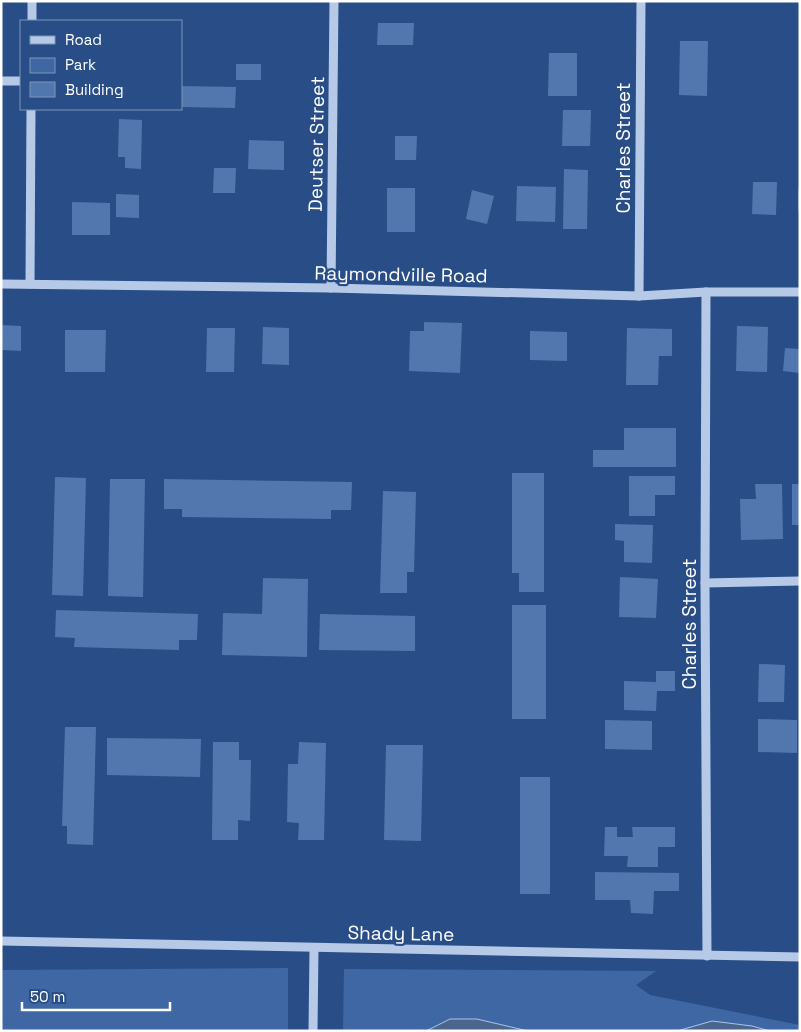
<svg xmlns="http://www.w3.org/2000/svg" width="801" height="1032" viewBox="0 0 801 1032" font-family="'Space Grotesk',sans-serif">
<rect width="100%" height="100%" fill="#294e87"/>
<!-- green -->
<g fill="#3e67a4">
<polygon points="288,968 288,1031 1,1031 1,970"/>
<polygon points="344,969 656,971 636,985 650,995 800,1025 800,1031 343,1031"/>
</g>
<!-- water -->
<g fill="#4b658e" stroke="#aac4e8">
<polygon points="450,1019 477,1019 528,1031 426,1031"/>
<polygon points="712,1021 752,1026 770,1031 677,1031"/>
</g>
<!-- building -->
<g fill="#5277af">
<polygon points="378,23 414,23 413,45 377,45"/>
<polygon points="680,41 708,41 707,96 679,95"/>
<polygon points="549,53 577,53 577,96 548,96"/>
<rect x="236" y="64" width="25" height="16"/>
<polygon points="181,86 236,87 235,108 181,107"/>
<polygon points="563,110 591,110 590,146 562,146"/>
<polygon points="119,119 142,120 141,169 125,168 125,157 118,157"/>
<polygon points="395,136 417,136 416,160 395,160"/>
<polygon points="249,140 284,141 284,170 248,169"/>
<polygon points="214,168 236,168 235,193 213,193"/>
<polygon points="564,169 588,170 587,229 563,229"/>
<polygon points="753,182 777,182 776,215 752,214"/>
<polygon points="517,186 556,187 555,222 516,221"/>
<rect x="387" y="188" width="28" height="44"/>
<rect x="798" y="188" width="2" height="24"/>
<polygon points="472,190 494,196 487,224 466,219"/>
<polygon points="116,194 139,195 139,218 116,217"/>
<polygon points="72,202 110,203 110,235 72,235"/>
<polygon points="424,322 462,323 460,373 409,371 410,331 424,331"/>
<polygon points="1,325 21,326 21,351 1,350"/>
<polygon points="737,326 768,327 767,372 736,371"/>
<polygon points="263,327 289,328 289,365 262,364"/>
<polygon points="207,328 235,328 234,372 206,372"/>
<polygon points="627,328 672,329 672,356 659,356 658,385 626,385"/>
<polygon points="65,330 106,330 105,372 65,372"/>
<polygon points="530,331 567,332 567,361 530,360"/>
<polygon points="785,348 800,349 800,373 783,371"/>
<polygon points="624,428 676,428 676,467 593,467 593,450 624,450"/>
<polygon points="512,473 544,473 544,592 519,592 519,573 512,573"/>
<polygon points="629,476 675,476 675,495 655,495 655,516 629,516"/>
<polygon points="55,477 86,478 83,596 52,595"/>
<polygon points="110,479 145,479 143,597 108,596"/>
<polygon points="164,479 352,482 351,510 331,510 331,519 182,517 182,509 164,509"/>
<polygon points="755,484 782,484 783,539 741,540 740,499 756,499"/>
<rect x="792" y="484" width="8" height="41"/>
<polygon points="383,491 416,492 414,572 407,572 407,593 380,593"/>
<polygon points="615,524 653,525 652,563 624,562 624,541 615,540"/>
<polygon points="620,577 658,579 656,618 619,617"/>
<polygon points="263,578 308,579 307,657 222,655 223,613 262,614"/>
<rect x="512" y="605" width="34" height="114"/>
<polygon points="56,610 198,614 197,640 179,640 179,650 74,647 75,638 55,637"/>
<polygon points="320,614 415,616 415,651 319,650"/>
<polygon points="759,664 785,665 784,702 758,702"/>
<polygon points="656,671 675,671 675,691 657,691 656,711 624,710 624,681 656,682"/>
<polygon points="758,719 797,720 797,753 758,752"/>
<polygon points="605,720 652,721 652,750 605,749"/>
<polygon points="65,727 96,727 93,845 67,844 67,826 62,826"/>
<polygon points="107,738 201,739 200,777 107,775"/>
<polygon points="213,742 239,742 239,760 251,760 250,821 238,820 238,840 212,840"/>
<polygon points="299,742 326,743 324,840 298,840 299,823 287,822 288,764 298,764"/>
<polygon points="386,745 423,745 421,841 384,840"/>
<rect x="520" y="777" width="30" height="117"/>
<polygon points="605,827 617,827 617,837 633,837 632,827 675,827 675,847 658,847 658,867 627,867 628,856 604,856"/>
<polygon points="595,872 679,873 679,891 654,891 653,914 631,913 630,900 595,900"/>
</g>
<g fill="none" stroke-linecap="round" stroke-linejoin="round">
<!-- minor -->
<g stroke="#b6cae8" stroke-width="9">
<polyline points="32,21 32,1"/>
<polyline points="1,81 21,81"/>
<polyline points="1,284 331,288 639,296 706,292 800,292"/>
<polyline points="30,284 31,109"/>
<polyline points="331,288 334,1"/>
<polyline points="706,292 705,583 707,956"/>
<polyline points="639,296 641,1"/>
<polyline points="705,583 800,581"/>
<polyline points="1,941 800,957"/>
<polyline points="313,1031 314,948"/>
</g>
</g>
<g text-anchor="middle" stroke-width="4.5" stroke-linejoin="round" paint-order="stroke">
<!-- street labels -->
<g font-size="19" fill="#fff" stroke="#294e87">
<text transform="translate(316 144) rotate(-89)" y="7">Deutser Street</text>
<text transform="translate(623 148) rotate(-90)" y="7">Charles Street</text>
<text transform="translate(401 274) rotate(1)" y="7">Raymondville Road</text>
<text transform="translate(689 624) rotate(-90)" y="7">Charles Street</text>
<text transform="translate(401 933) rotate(1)" y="7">Shady Lane</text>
</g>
</g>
<!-- border -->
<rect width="801" height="1032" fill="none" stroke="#ffffff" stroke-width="5"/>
<!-- legend -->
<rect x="20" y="20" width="162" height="90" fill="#294e87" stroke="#7f95b7"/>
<rect x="30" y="36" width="25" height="8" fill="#b6cae8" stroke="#7f95b7"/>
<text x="65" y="45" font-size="15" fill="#ffffff">Road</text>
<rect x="30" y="58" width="25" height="15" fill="#3e67a4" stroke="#7f95b7"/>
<text x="65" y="70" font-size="15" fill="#ffffff">Park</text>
<rect x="30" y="82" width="25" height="15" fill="#5277af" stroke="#7f95b7"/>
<text x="65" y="95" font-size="15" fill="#ffffff">Building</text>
<!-- scale -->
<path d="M22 1002v8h148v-8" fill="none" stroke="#ffffff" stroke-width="2.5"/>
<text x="30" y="1002" font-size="15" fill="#ffffff" stroke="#294e87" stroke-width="4" paint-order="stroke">50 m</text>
</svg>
